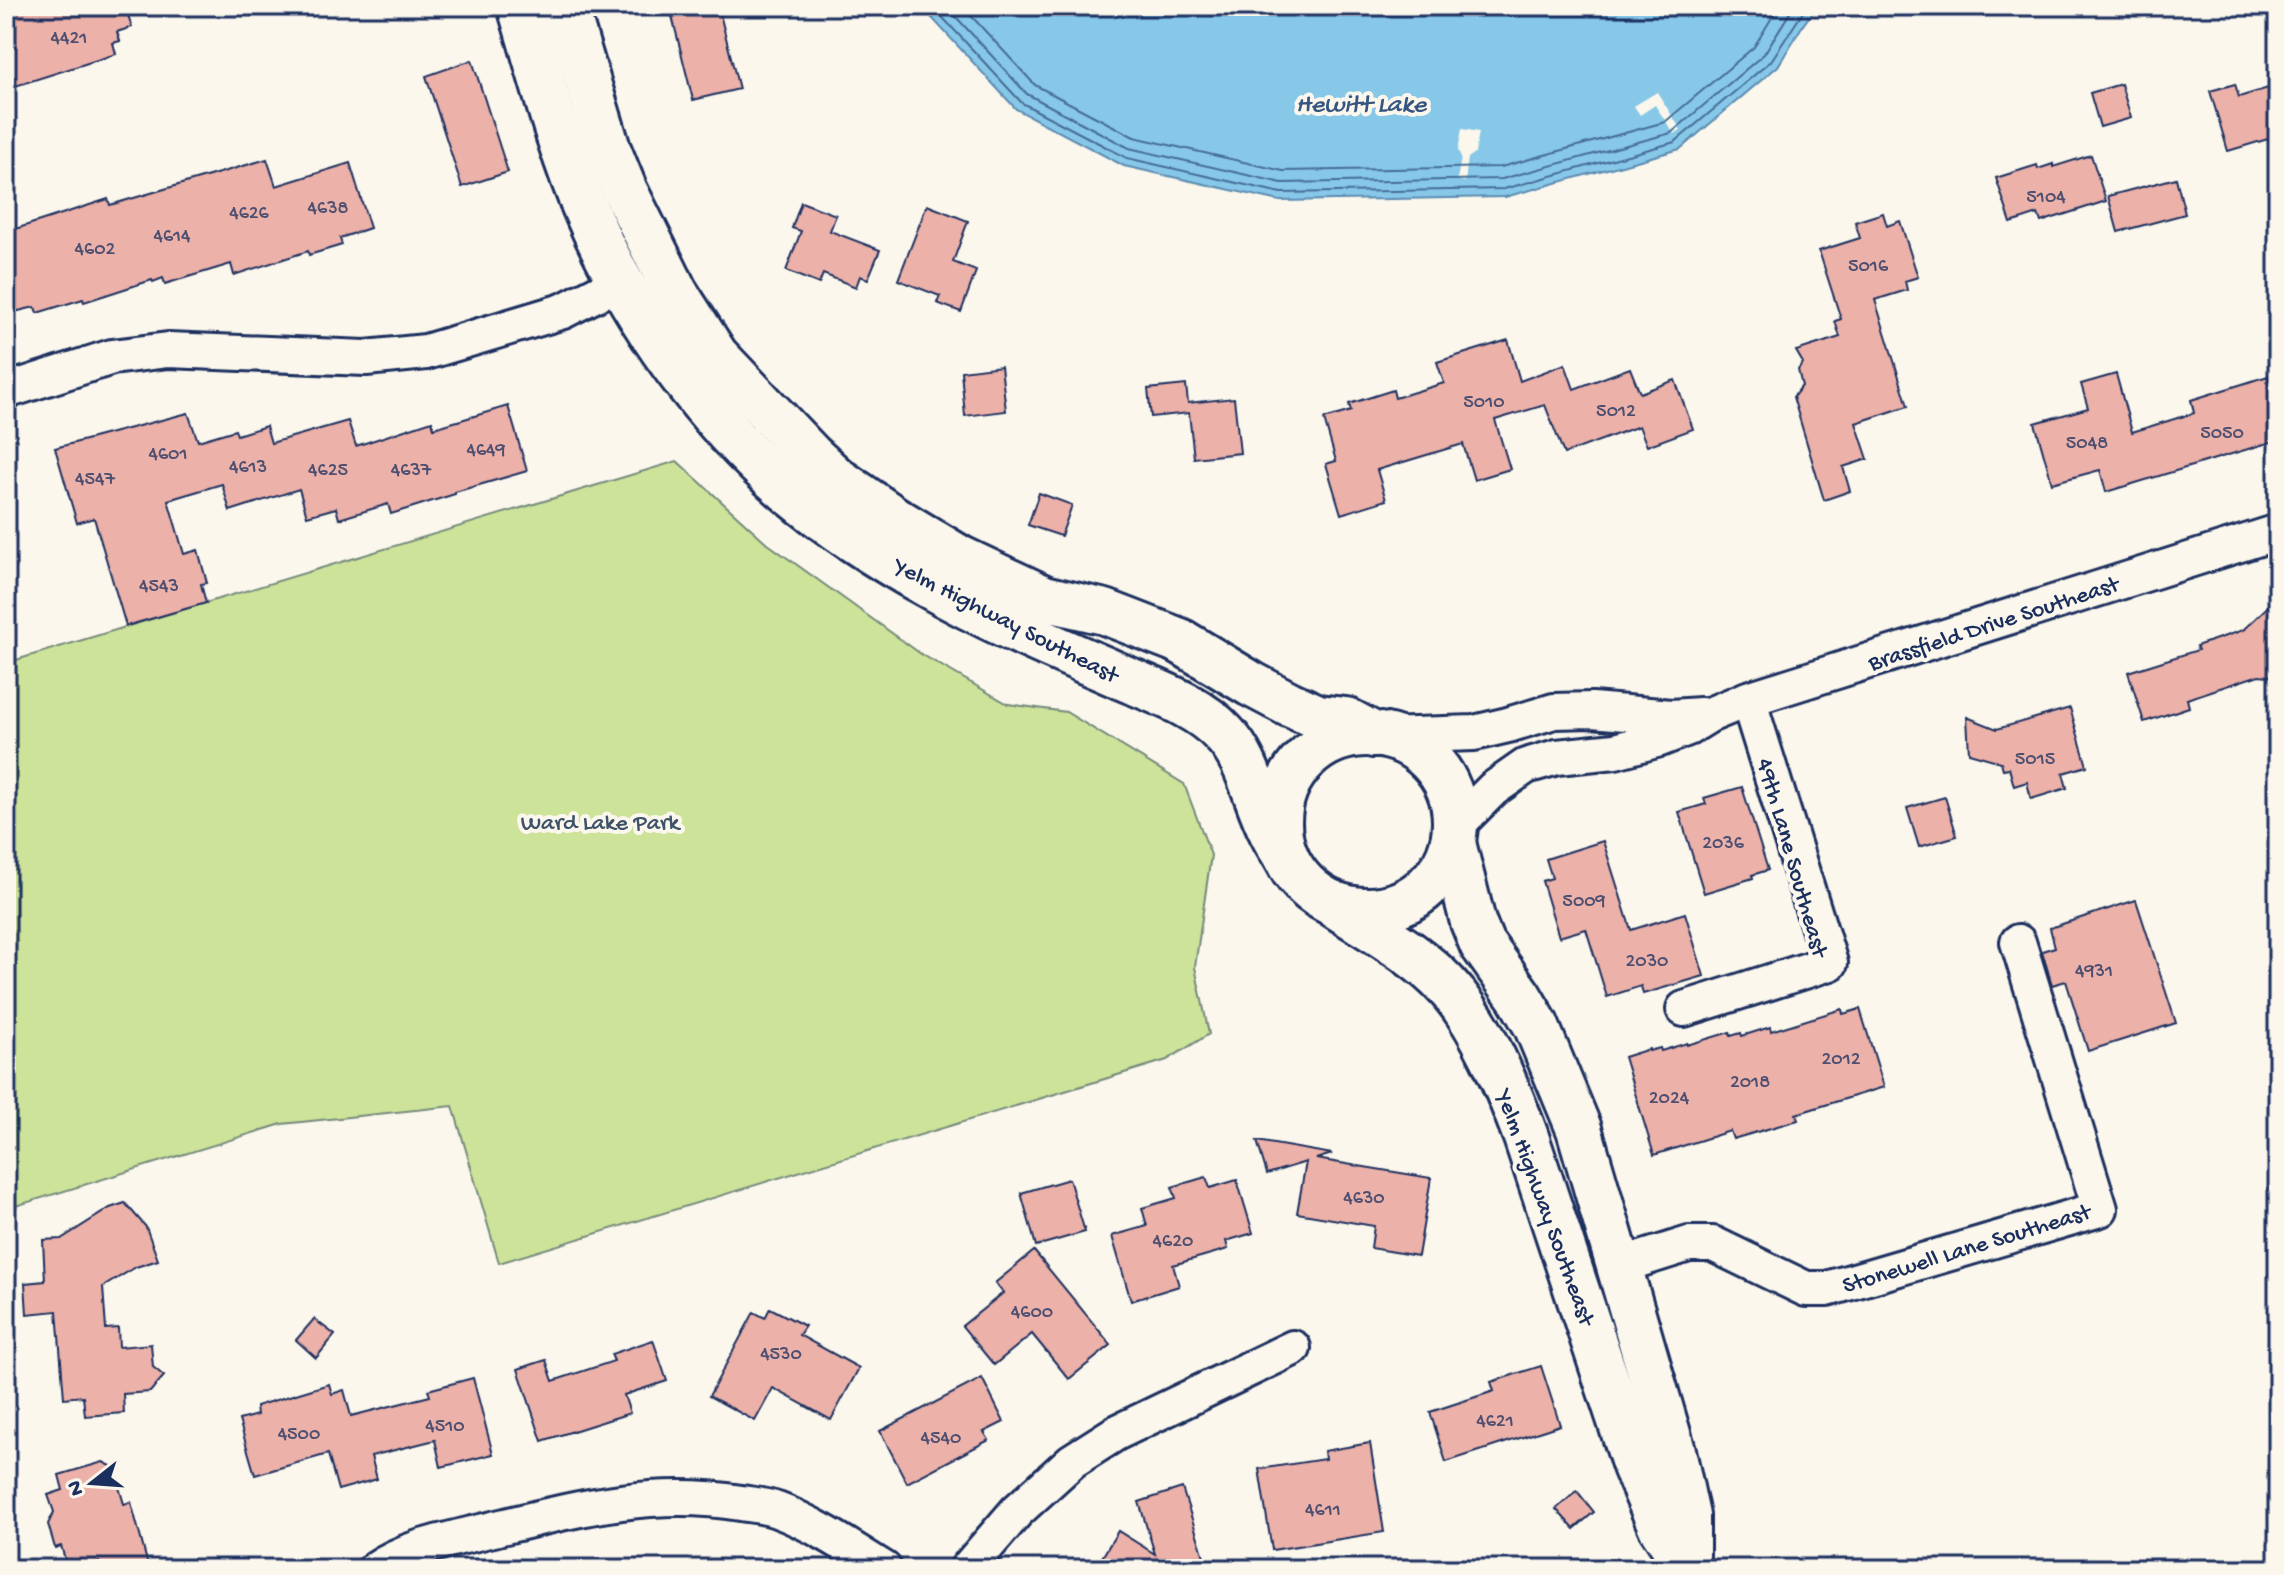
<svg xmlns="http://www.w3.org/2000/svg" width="2284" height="1575" viewBox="0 0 2284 1575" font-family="'Gochi Hand',sans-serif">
<rect width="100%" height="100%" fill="#fbf7ec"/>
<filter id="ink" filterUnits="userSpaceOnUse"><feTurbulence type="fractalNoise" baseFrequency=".0125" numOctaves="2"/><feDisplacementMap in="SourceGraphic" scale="16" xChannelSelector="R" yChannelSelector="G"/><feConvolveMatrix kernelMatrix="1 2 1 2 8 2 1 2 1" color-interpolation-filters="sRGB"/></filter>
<g filter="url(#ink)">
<!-- green -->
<polygon fill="#cce399" stroke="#74897c" stroke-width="2" points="677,461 768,544 921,654 1008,704 1066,712 1184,784 1211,855 1195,967 1209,1034 1167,1060 499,1263 453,1106 282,1124 6,1209 6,663"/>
<!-- water -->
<polygon fill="#87c8e8" stroke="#5c8bb1" stroke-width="2" points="921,6 1817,6 1803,25 1778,66 1680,149 1505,197 1280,201 1124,166 1016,109"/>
<!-- pier -->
<g fill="#fbf7ec">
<polygon points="1657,92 1681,130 1674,134 1655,105 1640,115 1634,106"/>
<polygon points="1462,129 1479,132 1475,153 1468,158 1465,182 1457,180 1461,158 1458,150"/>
</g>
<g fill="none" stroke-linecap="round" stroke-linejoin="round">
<!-- shore -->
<g stroke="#466c95" stroke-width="2">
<polyline points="932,6 1022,103 1127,158 1281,193 1504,189 1675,142 1771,61 1807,6"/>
<polyline points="946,6 1027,94 1129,148 1282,183 1502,179 1671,133 1764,54 1794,6"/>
<polyline points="962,6 1035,85 1134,137 1283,171 1501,167 1665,122 1754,47 1779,6"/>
</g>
</g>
<!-- building -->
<g fill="#ecb1a9" stroke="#1b2f5e" stroke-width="2">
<polygon points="6,6 125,6 132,27 117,32 120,41 113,43 116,54 6,89"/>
<polygon points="713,6 718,6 739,89 693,100 672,16"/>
<polygon points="472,60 508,172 462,187 426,76"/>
<polygon points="2121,84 2131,118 2100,127 2090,93"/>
<polygon points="2235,84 2239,97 2278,85 2278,136 2228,151 2210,91"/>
<polygon points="2091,155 2106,201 2041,222 2038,214 2011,223 1996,178 2037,165 2038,169 2053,164 2053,167"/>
<polygon points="267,159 276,186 350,163 370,228 340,238 342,245 309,255 308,251 234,275 231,264 165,284 163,278 153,282 152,280 84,302 83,299 37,313 35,307 6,314 6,232 108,199 110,205"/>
<polygon points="2176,178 2185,214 2118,232 2108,196"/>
<polygon points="801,202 836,215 830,231 880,250 868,279 860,276 856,287 823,274 819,284 786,271 801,231 792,228"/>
<polygon points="927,205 968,221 953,262 976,271 961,312 937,303 940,296 898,280"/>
<polygon points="1883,213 1887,226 1900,221 1918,277 1905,281 1907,290 1875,300 1908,406 1856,423 1868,459 1843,467 1850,491 1824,500 1793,397 1802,386 1798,370 1803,363 1796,351 1840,337 1835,321 1841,319 1819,251 1860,238 1855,222"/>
<polygon points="1508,340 1520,381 1565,364 1574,389 1630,368 1640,393 1675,380 1693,429 1647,446 1639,426 1564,454 1545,405 1495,420 1510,469 1474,480 1463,444 1377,470 1386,500 1341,514 1326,464 1336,461 1324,419 1351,411 1349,404 1393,390 1395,398 1444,383 1437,362"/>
<polygon points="1001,366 1006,411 965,416 961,371"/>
<polygon points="2116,374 2132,432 2194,413 2191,400 2268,376 2278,408 2278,440 2106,492 2100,470 2052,483 2035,423 2088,408 2081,384"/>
<polygon points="1186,385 1188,403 1234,398 1240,453 1194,458 1189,413 1151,417 1148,389"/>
<polygon points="508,406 527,471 455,492 455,494 391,514 388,504 339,519 336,508 307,516 299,489 230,511 222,484 168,500 184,554 198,550 207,583 201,584 206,603 126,626 94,518 77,523 55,448 188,413 198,441 235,430 237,435 266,426 271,443 348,421 356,446 432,421 434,428"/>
<polygon points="1039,493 1072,505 1061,536 1028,525"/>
<polygon points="2278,597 2278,677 2259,675 2187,699 2189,707 2144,722 2128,672 2198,650 2196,646 2243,630"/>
<polygon points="2070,708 2087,766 2063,773 2067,788 2031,799 2027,782 2014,786 2009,768 2003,769 2001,762 1969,753 1967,717 1997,729"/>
<polygon points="1742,787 1768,870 1752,875 1753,878 1704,893 1679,812 1706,804 1704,798"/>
<polygon points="1945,797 1957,836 1919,847 1907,808"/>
<polygon points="1603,841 1631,930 1685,913 1704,976 1643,994 1641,986 1607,997 1586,929 1559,937 1542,881 1552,878 1546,859"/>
<polygon points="2136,900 2176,1023 2088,1051 2066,981 2052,985 2042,951 2055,947 2050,928"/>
<polygon points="1842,1009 1843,1014 1860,1009 1884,1087 1796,1114 1798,1120 1733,1139 1730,1131 1654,1155 1624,1057 1649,1049 1649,1051 1660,1048 1661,1051 1687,1043 1687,1045 1730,1032 1731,1036 1741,1033 1742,1036 1770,1027 1771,1031"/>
<polygon points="1257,1141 1332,1154 1316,1159 1431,1178 1418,1256 1371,1248 1374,1226 1297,1213 1306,1162 1267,1174"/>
<polygon points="1206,1177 1210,1188 1237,1180 1253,1233 1226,1241 1228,1249 1173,1265 1179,1286 1131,1301 1112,1236 1147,1226 1142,1208 1176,1198 1172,1187"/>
<polygon points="1069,1179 1085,1232 1036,1246 1021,1193"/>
<polygon points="125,1203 146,1227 158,1260 136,1267 103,1287 106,1329 118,1328 119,1347 151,1344 153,1367 164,1376 150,1392 123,1394 124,1413 85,1416 83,1396 64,1398 57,1311 27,1314 25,1283 45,1281 43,1240 61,1239 110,1208"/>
<polygon points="1034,1251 1111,1345 1069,1379 1032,1334 994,1365 962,1326 1003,1293 995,1283"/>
<polygon points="770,1308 805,1326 799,1335 859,1368 831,1420 773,1388 755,1421 709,1396 754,1312 765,1318"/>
<polygon points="314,1319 335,1335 316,1358 296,1340"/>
<polygon points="653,1340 667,1381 624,1395 630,1413 542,1441 518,1369 546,1360 553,1381 614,1361 611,1354"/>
<polygon points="1541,1366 1560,1425 1446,1462 1430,1412 1494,1391 1491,1382"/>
<polygon points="473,1378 493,1454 441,1467 435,1440 371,1456 377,1479 338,1490 328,1454 255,1475 239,1420 257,1415 256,1406 329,1384 332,1394 344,1390 351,1416 430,1396 428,1390"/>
<polygon points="982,1378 1004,1422 984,1432 989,1440 907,1483 880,1431"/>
<polygon points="1370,1443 1384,1532 1272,1550 1259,1469 1325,1459 1324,1451"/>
<polygon points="103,1462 113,1467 124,1504 131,1502 149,1569 100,1569 99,1562 68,1569 61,1546 55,1548 48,1524 54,1512 48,1495 63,1490 59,1475"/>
<polygon points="1182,1488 1208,1569 1095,1569 1118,1531 1155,1554 1139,1502"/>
<polygon points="1577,1491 1594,1512 1574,1529 1556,1509"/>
</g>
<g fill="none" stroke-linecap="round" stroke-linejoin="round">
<!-- street casing -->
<g stroke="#1b2f5e" stroke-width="40">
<g id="street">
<polyline points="6,391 112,357 168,350 366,358 426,352 563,311 621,281"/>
<polyline points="1385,736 1474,733 1508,725 1554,711 1592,710 1671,717 1701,715"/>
<polyline points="1454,828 1493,789 1526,766 1557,757 1615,751 1660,739 1688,728 1709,715 1748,699 2278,532"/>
<polyline points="1684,1009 1830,963 1748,699"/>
<polyline points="1619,1266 1689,1244 1713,1244 1806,1289 1827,1289 2100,1209 2018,942"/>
<path d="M 375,1569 C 408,1546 450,1540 489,1530 C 575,1509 652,1488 741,1503 C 753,1505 767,1506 777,1510 C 815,1524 850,1548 884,1569"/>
<polyline points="967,1569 1017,1511 1072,1461 1116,1433 1293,1348"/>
</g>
</g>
<!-- secondary casing -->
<g stroke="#1b2f5e" stroke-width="50">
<g id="secondary">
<path d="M 520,6 C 541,75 559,147 587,213 C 631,316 706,422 792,494 C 832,527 883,560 928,585 C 987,619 1051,646 1113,673 C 1150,690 1196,703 1224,734 C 1249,760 1255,800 1271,831 C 1275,840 1281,849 1286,857"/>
<polyline points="565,6 608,149 625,191 675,292 716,356 811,456 836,479 893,518 961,559 1044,598 1105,612 1180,641 1251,684 1289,704 1318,717 1346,720 1374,735"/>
<circle cx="1367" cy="822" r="88"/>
<polyline points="1453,843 1473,922 1482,944 1519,996 1536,1025 1579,1129 1673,1451 1687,1516 1687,1560"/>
<path d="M 1332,903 C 1370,929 1414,951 1446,985 C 1482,1023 1508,1089 1526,1137 L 1635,1466 L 1661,1527 L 1687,1566"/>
</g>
</g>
<!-- street -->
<use href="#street" stroke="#fbf7ec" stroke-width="34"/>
<!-- secondary -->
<use href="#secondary" stroke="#fbf7ec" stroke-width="44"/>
</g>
</g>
<g text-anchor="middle" stroke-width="8" stroke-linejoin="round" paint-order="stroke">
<!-- number labels -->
<g font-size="20" fill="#4f5071">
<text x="69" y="43">4421</text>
<text x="2046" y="202">5104</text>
<text x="328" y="213">4638</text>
<text x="249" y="218">4626</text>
<text x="172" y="241">4614</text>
<text x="95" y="254">4602</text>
<text x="1868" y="271">5016</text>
<text x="1484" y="407">5010</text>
<text x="1616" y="416">5012</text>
<text x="2222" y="438">5050</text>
<text x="2087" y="448">5048</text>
<text x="486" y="455">4649</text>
<text x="168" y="459">4601</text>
<text x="248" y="472">4613</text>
<text x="328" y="475">4625</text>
<text x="411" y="475">4637</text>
<text x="95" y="484">4547</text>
<text x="159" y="591">4543</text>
<text x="2035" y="764">5015</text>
<text x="1723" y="848">2036</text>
<text x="1584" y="906">5009</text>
<text x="1647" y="966">2030</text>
<text x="2094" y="976">4931</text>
<text x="1841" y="1064">2012</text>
<text x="1750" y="1087">2018</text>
<text x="1669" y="1103">2024</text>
<text x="1364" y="1203">4630</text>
<text x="1173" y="1246">4620</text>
<text x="1032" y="1317">4600</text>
<text x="781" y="1359">4530</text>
<text x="1495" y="1426">4621</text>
<text x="445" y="1431">4510</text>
<text x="299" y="1439">4500</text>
<text x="941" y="1443">4540</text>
<text x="1323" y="1515">4611</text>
</g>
<!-- street labels -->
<g font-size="24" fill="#1b2f5e" stroke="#fbf7ec">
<text transform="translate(1007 619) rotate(27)" y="8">Yelm Highway Southeast</text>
<text transform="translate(1993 622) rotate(-18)" y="8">Brassfield Drive Southeast</text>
<text transform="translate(1794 857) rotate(74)" y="8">49th Lane Southeast</text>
<text transform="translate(1547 1207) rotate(70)" y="8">Yelm Highway Southeast</text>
<text transform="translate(1966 1247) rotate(-17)" y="8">Stonewell Lane Southeast</text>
</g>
<!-- park labels -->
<g font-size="24" fill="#3e536a" stroke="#fbf7ec">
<text x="600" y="829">Ward Lake Park</text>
</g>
<!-- water labels -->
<g font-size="26" font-style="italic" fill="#365580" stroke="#fbf7ec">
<text x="1361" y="111">Hewitt Lake</text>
</g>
</g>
<!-- margin -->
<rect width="2284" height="1575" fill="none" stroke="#fbf7ec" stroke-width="32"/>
<rect x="16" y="16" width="2252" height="1543" fill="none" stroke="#1b2f5e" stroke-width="3" filter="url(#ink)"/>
<!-- north arrow -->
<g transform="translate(92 1483) rotate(253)" stroke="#fbf7ec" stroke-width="6" paint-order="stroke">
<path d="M0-6L14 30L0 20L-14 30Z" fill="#1b2f5e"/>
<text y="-12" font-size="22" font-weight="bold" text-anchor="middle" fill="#1b2f5e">N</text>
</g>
</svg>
